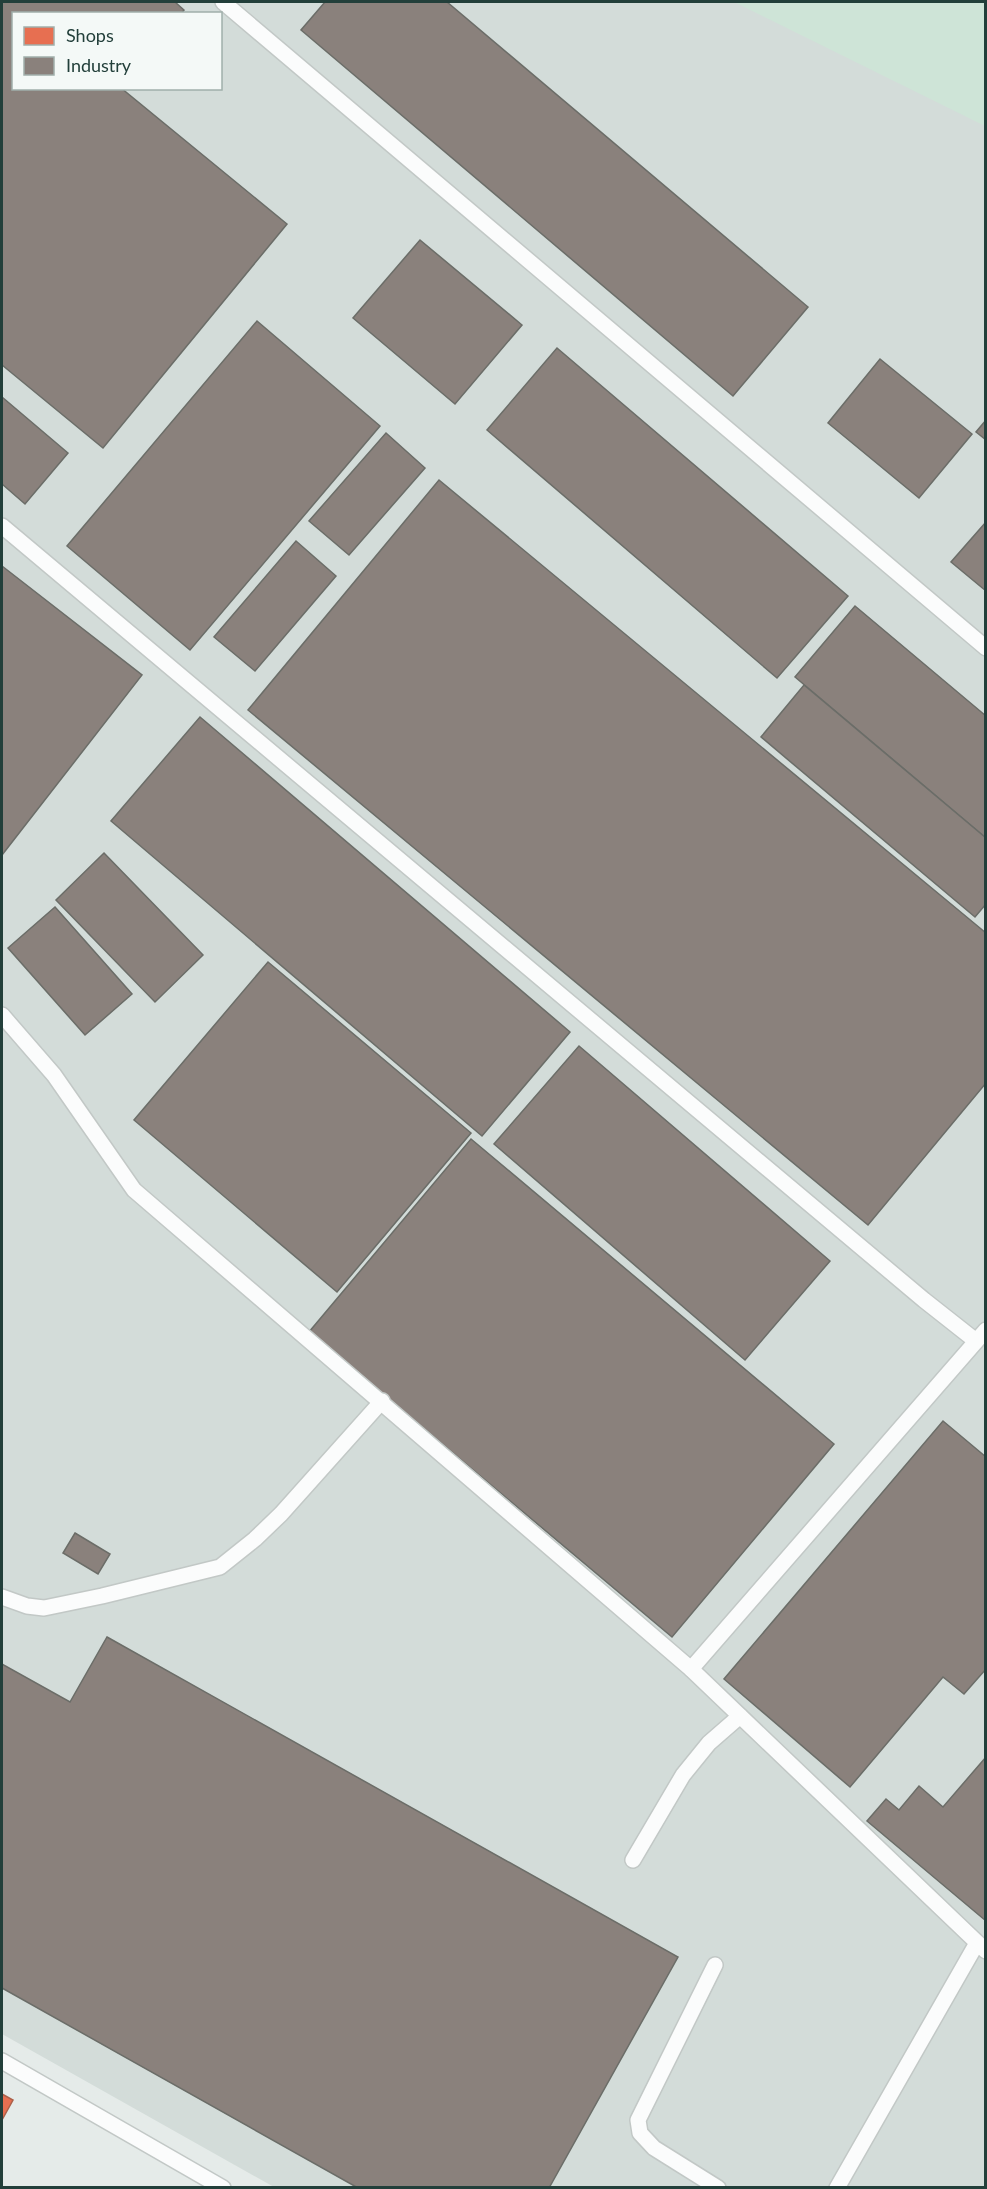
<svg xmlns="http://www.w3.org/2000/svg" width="987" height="2189" viewBox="0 0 987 2189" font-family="Lato,sans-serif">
<rect width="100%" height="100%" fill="#e5ebe9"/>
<!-- built -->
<path fill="#d3dcd9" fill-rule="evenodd" d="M 2,2 L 985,2 L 985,2187 L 274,2187 L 2,2034 ZM 14,14 L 220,14 L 220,88 L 14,88 Z"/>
<!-- green -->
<polygon fill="#cee4d7" points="734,2 985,2 985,126"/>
<!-- shops -->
<polygon fill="#e76f51" stroke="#ac614a" stroke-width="1.5" points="2,2094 13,2100 2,2120"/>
<!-- industry -->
<g fill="#8a817c" stroke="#6b6d68" stroke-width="1.5">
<polygon points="2,2 175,2 184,10 181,14 14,14 14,88 121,88 287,224 103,448 2,365"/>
<polygon points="325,2 447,2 808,307 733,396 301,30"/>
<polygon points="420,240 522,325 455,404 353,318"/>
<polygon points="257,321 380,426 190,650 67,546"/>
<polygon points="557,348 848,596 777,678 487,430"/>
<polygon points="880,359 972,434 919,498 828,423"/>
<polygon points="2,397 68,453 25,504 2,484"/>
<polygon points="986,420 986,440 976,432"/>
<polygon points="386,433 425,468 349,555 309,521"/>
<polygon points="439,480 986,933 986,1083 868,1225 248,710"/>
<polygon points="986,522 986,591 951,562"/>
<polygon points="296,541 336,576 255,671 214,637"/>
<polygon points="2,566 142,675 2,855"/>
<polygon points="855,606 986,716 986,838 795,677"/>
<polygon points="804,685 986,838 986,904 975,917 761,737"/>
<polygon points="200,717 570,1032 482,1136 111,821"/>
<polygon points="104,853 203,955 155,1002 56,900"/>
<polygon points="55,907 132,994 85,1035 8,948"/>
<polygon points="268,962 471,1133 337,1292 134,1120"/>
<polygon points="579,1046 830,1261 745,1360 494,1144"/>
<polygon points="471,1139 834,1444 672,1637 309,1332"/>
<polygon points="943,1421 986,1457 986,1669 964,1694 943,1677 850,1787 724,1679"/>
<polygon points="75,1533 110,1554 98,1574 63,1553"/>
<polygon points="107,1637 678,1957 549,2188 358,2188 2,1988 2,1664 70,1702"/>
<polygon points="986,1757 986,1921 867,1821 886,1799 899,1810 919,1786 943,1807"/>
</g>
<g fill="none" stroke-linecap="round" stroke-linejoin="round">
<!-- service casing -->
<g stroke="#c2c8c6" stroke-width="18">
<g id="service">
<polyline points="223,2 986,648"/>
<polyline points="2,526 924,1300 976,1341"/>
<polyline points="2,1015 54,1075 134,1190 691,1669 986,1951"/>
<polyline points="2,1597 27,1606 44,1608 102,1596 220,1567 255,1539 281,1514 382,1401"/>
<polyline points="691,1669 986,1330"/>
<polyline points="633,1860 683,1775 709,1743 740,1716"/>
<polyline points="715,1965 638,2120 640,2133 654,2148 718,2188"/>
<polyline points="2,2061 223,2188"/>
<polyline points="837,2188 977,1943"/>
</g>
</g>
<!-- service -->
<use href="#service" stroke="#fbfcfc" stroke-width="15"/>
</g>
<!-- border -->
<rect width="987" height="2189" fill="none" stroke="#223f3a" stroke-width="6"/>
<!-- legend -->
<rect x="12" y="12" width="210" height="78" fill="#f4f9f7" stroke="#a0afab" stroke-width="1.5"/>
<rect x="24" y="27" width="30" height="18" fill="#e76f51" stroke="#a0afab" stroke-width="1.5"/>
<text x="66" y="42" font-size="18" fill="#223f3a">Shops</text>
<rect x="24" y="57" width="30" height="18" fill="#8a817c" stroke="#a0afab" stroke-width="1.5"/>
<text x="66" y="72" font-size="18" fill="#223f3a">Industry</text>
</svg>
